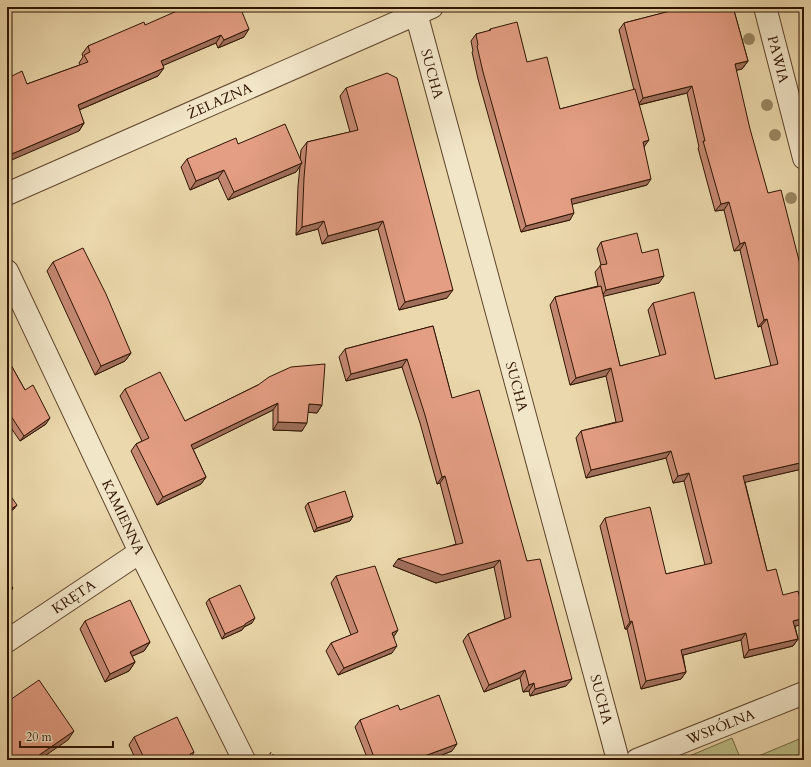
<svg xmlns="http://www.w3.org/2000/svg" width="811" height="767" viewBox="0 0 811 767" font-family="Cardo,serif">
<rect width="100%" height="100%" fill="#ebd8ac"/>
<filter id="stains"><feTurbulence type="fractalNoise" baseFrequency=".005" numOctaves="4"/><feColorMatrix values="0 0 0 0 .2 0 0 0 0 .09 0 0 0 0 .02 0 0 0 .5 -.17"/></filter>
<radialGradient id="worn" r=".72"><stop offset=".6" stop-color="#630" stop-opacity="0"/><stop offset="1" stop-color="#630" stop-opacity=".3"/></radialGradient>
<!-- green -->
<g fill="#bcbe86" stroke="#766943">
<polygon points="804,737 804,760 749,760"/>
<polygon points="732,738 741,760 680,760"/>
</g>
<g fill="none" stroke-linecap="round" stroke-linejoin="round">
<!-- minor casing -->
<g stroke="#5e452b" stroke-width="24">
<g id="minor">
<path id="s1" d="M 765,7 L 804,158"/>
<path id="s2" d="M 416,13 L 618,760"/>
<path id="s3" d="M 7,194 L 432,7"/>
<path id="s4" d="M 7,271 L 140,552 L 244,760"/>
<path id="s5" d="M 7,641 L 140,552"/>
<path id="s6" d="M 637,760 L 804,693"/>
</g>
</g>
<!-- path -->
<g stroke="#2f1400" stroke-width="2.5" stroke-dasharray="1 2" stroke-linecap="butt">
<polyline points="802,7 804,15"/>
<polyline points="7,235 11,244"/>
<polyline points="270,753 279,760"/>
</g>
<!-- minor -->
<use href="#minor" stroke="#f2e6c9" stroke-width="22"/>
</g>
<!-- trees -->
<g fill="#9b8863">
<circle cx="749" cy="39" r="6"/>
<circle cx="767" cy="105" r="6"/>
<circle cx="775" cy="135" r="6"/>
<circle cx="791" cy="198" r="6"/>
</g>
<!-- wall -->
<g fill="#c48872" stroke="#2f1400">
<polygon points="666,7 733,7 748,61 742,69 736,70 802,469 745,482 767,571 783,595 800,625 795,626 798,639 793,646 744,658 741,640 683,655 686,672 681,679 641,689 627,629 625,629 600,526 605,518 666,574 705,565 684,481 673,483 666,458 586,478 576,438 581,431 616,422 606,376 570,385 550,305 555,297 598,286 595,272 601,265 597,249 601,242 642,253 659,283 603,296 620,366 660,356 648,310 653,303 715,379 771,366 761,326 758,327 740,250 734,251 724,210 715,211 698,148 699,147 687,93 639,105 644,147 647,185 572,204 570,220 521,232 478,79 472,52 473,51 471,41 476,34 489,31 490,29 527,62 560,109 634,90 619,30 624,23 667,12"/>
<polygon points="145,25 244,37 218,48 216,43 163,65 158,76 79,110 84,123 79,131 8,78 27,84 80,65 79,63 83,57 82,54 88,46"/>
<polygon points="346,88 447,298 399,310 378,229 322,244 318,229 296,235 298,186 300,166 296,172 228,200 218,178 190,190 181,167 187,159 300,160 301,150 307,142 350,132 340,96"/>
<polygon points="53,262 131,353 125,361 95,375 47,271"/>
<polygon points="433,326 452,398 527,561 566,686 530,696 529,691 523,692 520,678 484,692 463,641 468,634 505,619 494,567 436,583 393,566 456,544 440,483 437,484 420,423 402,367 346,381 339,357 345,349"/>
<polygon points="7,358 25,390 46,424 20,441 7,422"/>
<polygon points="258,385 322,405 317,413 308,412 302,431 273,430 273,410 193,449 206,477 201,484 157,505 131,451 136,444 142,441 120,396 125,389 185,421"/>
<polygon points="308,503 353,516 350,521 314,532 305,507"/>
<polygon points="336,576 394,637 392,653 338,675 326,651 331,643 351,635 331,583"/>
<polygon points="209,599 252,623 244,627 242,630 222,639 206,603"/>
<polygon points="85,621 150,642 144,651 132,656 135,662 129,671 105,682 80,629"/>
<polygon points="400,710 452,751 429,760 368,760 355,727 360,720"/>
<polygon points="134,737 194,752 192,756 194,760 136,760 129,745"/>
</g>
<!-- shaded-wall -->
<g fill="#a06f5c" stroke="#2f1400">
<polygon points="249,29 244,37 218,48 224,40"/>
<polygon points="221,35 216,43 155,69 161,61"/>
<polygon points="748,61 742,69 730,72 735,64"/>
<polygon points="164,68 158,76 72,113 78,105"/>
<polygon points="692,86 687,93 638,105 643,98"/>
<polygon points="84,123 79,131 7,162 7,156"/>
<polygon points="649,140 644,147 643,142"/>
<polygon points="302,163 296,172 228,200 234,192"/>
<polygon points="224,170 218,178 190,190 196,181"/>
<polygon points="651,179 647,185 566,206 571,199"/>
<polygon points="729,202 724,210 715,211 721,204"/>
<polygon points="574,213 570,220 521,232 526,226"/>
<polygon points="324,221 318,229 296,235 302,227"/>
<polygon points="383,221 378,229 322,244 328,236"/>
<polygon points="745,242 740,250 734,251 740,244"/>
<polygon points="664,276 659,283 601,297 606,290"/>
<polygon points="453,290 447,298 399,310 405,302"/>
<polygon points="767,319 761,326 758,327 764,320"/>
<polygon points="131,353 125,361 95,375 101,366"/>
<polygon points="407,359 402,367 346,381 351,374"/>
<polygon points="611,368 606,376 570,385 576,378"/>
<polygon points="278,403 273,410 186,453 191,445"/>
<polygon points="309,404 322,405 317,413 303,412"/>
<polygon points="50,418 46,424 20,441 24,436"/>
<polygon points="278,422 307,423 302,431 273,430"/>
<polygon points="671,451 666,458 586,478 591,470"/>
<polygon points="804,462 804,466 802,469 738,484 743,476"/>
<polygon points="689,473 684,481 673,483 678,476"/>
<polygon points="445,476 440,483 437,484 442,477"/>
<polygon points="206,477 201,484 157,505 163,497"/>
<polygon points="17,505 14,509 7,514 7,512"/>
<polygon points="353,516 350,521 314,532 317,528"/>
<polygon points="398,559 500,560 494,567 436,583 393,566"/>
<polygon points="13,588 7,597 7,592"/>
<polygon points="255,618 252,623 244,627 242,630 222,639 225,634"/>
<polygon points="804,618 800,625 788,628 793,621"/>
<polygon points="632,621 627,629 625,629 630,622"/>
<polygon points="398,630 393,638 392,633"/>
<polygon points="746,633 741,640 676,657 681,650"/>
<polygon points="798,639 793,646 744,658 749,650"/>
<polygon points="150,642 144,651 124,660 130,652"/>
<polygon points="397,646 392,653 338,675 344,668"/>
<polygon points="135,662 129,671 105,682 110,674"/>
<polygon points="525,670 520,678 484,692 489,685"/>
<polygon points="686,672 681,679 641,689 646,681"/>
<polygon points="572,679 566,686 530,696 535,689"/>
<polygon points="534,683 529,691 523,692 529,685"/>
<polygon points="74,731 68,740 39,760 32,760"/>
<polygon points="457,744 452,751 429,760 417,760 419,758"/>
</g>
<!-- building -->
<g fill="#e49e84" stroke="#2f1400">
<polygon points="186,7 240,7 249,29 224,40 221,35 161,61 164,68 78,105 84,123 7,156 7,77 8,78 22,71 27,84 88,62 84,55 90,52 88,46 144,22 145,25"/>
<polygon points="673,7 733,7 748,61 735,64 750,129 768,193 781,190 804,280 804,462 743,476 767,571 776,569 783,595 798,591 804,614 804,618 793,621 798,639 749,650 746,633 681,650 686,672 646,681 632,621 630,622 605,518 650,507 666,574 712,563 689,473 678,476 671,451 591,470 581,431 623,421 611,368 576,378 555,297 601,286 620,366 666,354 653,303 694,292 715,379 778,364 767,319 764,320 745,242 740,244 729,202 721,204 703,141 705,141 692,86 643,98 624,23 674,10"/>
<polygon points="517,22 527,62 547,57 560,109 635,89 649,140 643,142 651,179 571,199 574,213 526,226 483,72 477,46 478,45 476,34 491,30 490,29"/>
<polygon points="387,73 397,78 453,290 405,302 383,221 328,236 324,221 302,227 304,178 307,142 358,130 346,88"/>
<polygon points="285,124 302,163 234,192 224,170 196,181 187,159 236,138 238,144"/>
<polygon points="637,233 642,253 658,249 664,276 606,290 600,265 607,264 601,242"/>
<polygon points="83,248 106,294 131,353 101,366 53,262"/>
<polygon points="433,326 452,398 479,390 527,561 540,559 572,679 535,689 534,683 529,685 525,670 489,685 468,634 511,617 500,560 442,575 398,559 463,543 445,476 442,477 425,415 407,359 351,374 345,349"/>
<polygon points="7,358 25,390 33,385 50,418 24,436 7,410"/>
<polygon points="325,364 322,405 309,404 307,423 278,422 278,403 191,445 206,477 163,497 136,444 149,438 125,389 160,372 185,421 258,385 269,377 291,367"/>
<polygon points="7,491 17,505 7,512"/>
<polygon points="345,491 353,516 317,528 308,503"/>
<polygon points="375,566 398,630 392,633 397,646 344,668 331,643 358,632 336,576"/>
<polygon points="7,580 13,588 7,592"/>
<polygon points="240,585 255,618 245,624 245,625 225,634 209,599"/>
<polygon points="130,600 150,642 130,652 135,662 110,674 85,621"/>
<polygon points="39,680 74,731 32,760 7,760 7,702"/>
<polygon points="439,695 457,744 419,758 419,760 375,760 360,720 398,705 400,710"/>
<polygon points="177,717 194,752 190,754 194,760 145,760 134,737"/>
</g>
<g text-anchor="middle" stroke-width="3" stroke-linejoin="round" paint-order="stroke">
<!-- street labels -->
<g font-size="14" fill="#2f1400" stroke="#f2e6c9">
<text dy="5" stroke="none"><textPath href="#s1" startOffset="54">PAWIA</textPath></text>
<text dy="5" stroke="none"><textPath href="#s2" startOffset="63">SUCHA</textPath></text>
<text dy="5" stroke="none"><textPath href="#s3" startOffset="232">ŻELAZNA</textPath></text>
<text dy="5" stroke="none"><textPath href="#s2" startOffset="387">SUCHA</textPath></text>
<text dy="5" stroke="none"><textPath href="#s4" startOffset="272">KAMIENNA</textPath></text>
<text dy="5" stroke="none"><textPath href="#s5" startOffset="80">KRĘTA</textPath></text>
<text dy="5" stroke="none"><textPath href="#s2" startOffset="711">SUCHA</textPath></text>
<text dy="5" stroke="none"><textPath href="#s6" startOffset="90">WSPÓLNA</textPath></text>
</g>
</g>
<!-- margin -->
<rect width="811" height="767" fill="none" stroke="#ebd8ac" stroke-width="24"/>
<rect x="8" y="8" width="795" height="751" fill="none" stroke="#2f1400" stroke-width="2"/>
<rect x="12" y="12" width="787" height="743" fill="none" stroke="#2f1400"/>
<!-- scale -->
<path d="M20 741v6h93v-6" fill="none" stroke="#2f1400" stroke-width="2"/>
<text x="26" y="741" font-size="12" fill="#2f1400" stroke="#f2e6c9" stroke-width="3" paint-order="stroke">20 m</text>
<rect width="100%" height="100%" filter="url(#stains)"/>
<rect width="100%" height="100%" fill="url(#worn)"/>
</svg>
